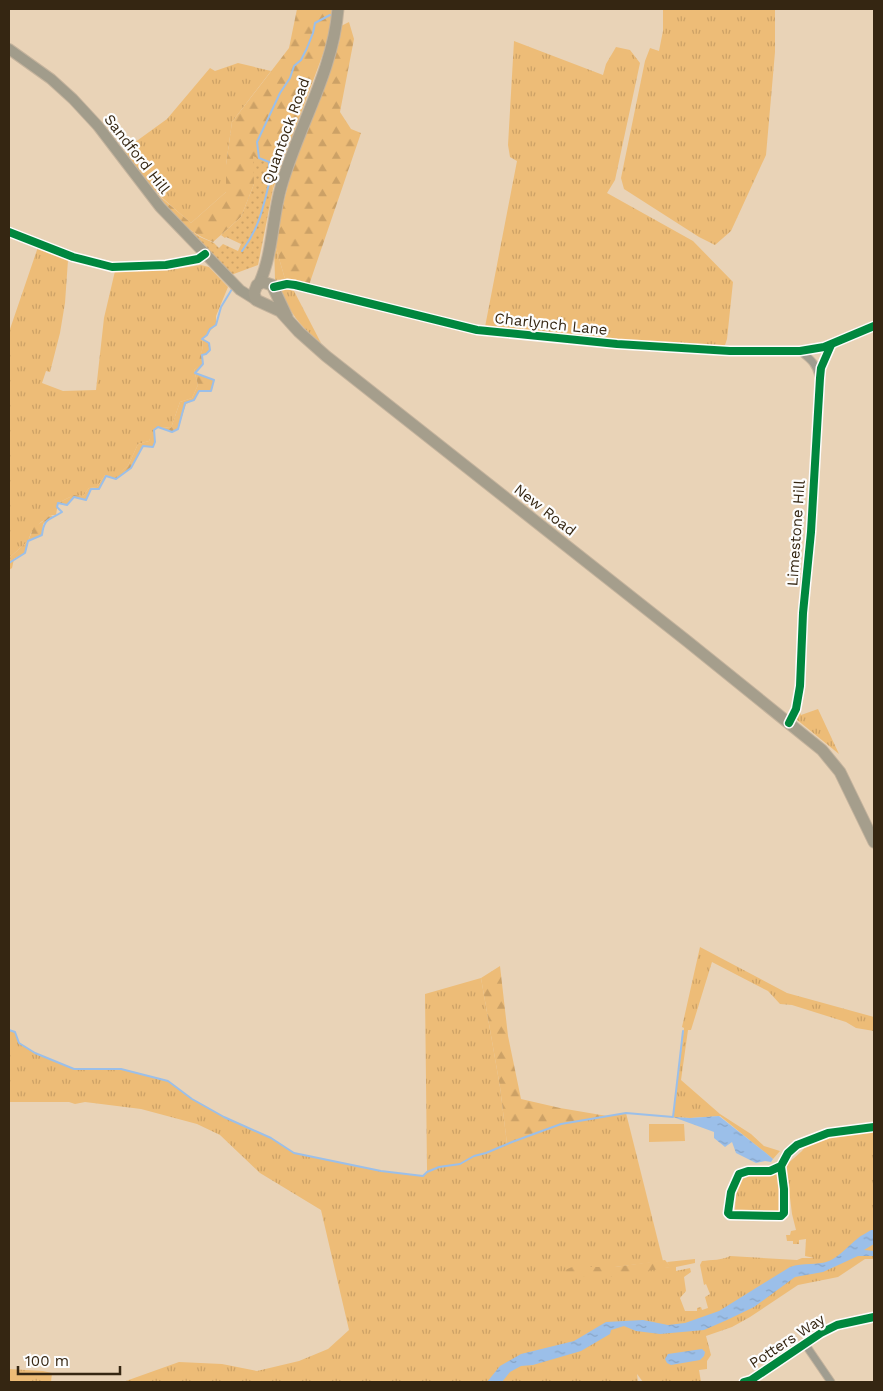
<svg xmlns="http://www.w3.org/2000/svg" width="883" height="1391" viewBox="0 0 883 1391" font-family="'Work Sans',sans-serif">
<defs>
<pattern id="grass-tufts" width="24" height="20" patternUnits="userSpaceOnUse" patternTransform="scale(1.25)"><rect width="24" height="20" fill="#edbc77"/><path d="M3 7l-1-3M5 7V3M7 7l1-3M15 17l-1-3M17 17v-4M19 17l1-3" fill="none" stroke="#cca166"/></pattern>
<pattern id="forest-firs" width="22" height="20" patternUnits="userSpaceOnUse" patternTransform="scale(1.25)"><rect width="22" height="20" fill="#edbc77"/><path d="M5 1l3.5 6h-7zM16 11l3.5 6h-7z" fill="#cca166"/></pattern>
<pattern id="garden-dots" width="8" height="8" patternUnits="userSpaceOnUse" patternTransform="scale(1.25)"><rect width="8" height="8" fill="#edbc77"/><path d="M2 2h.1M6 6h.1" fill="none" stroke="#cca166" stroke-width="1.8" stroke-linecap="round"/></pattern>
<pattern id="water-ripples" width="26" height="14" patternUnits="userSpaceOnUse" patternTransform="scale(1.25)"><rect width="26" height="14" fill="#9bbfe9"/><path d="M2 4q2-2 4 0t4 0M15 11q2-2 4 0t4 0" fill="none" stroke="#86a4c7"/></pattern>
</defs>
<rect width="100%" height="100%" fill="#e9d3b7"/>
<!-- grass -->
<g fill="url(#grass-tufts)">
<polygon points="663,9 775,9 775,52 766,155 731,231 715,245 699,237 624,189 621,178 645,61 650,48 659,51 663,31"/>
<polygon points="514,41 603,75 606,64 616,47 630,50 640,63 615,180 607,193 693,241 733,282 727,339 725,345 720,348 569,337 485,327 517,161 510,157 508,145"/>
<path d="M 238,63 L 271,71 L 232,122 L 226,165 L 226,192 L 191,223 C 165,201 143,182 125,152 L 127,148 L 167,119 L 210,68 L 215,71 Z"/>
<polygon points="274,241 285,279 275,280"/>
<path d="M 38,247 L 68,260 L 65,303 L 60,333 L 50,372 L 46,371 L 42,383 L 63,391 L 96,390 L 104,318 L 115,271 L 175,269 L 201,265 L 209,267 L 228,287 L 216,316 L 216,325 C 210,330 208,335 202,339 C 205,350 199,353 200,364 L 194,370 L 198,385 L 192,398 L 180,402 L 171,428 C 156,427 155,426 149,441 L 138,444 L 128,466 L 115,477 L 105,475 L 97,487 L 89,488 L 83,496 L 74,495 L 58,503 L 56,515 L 50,515 L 45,520 L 41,522 L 31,533 L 28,541 L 9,558 L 9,332 Z"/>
<path d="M 286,289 L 294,291 L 321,343 C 301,327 290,314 281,290 Z"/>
<polygon points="818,709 839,754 796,719 797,714 800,713 801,715"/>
<polygon points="700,947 787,993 874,1017 874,1031 856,1028 846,1022 792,1005 780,1004 768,991 712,962 691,1030 688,1030 681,1080 720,1114 751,1134 764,1146 780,1151 773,1159 720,1116 690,1118 673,1117 684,1028 682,1027"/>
<path d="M 481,978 L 500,1087 L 507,1144 L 561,1124 L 626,1113 L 663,1261 L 615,1267 L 572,1267 L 565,1276 L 584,1276 L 670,1267 L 667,1262 L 695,1259 L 695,1263 L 676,1267 L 676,1271 L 690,1268 L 691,1272 L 684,1277 L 686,1291 L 680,1298 L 685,1311 L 697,1311 L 697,1308 L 701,1307 L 702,1310 L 708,1308 L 705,1297 L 710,1294 L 706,1284 L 704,1285 L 700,1265 L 702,1261 C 710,1260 724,1260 730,1256 L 797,1260 L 802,1258 L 814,1258 L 805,1256 L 806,1239 L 799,1240 L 799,1244 L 793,1244 L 793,1241 L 787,1241 L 786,1235 L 790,1235 L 791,1231 L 796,1230 L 792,1214 L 786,1165 L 802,1151 L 809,1141 L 827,1132 L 874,1127 L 874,1259 L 865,1259 L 838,1277 L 798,1285 L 750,1317 L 732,1327 L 706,1336 L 711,1355 L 707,1361 L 707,1369 L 699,1370 L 701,1382 L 643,1382 L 637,1374 L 638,1382 L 123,1382 L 179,1362 L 222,1364 L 257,1371 L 299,1361 L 328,1349 L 349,1330 L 321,1210 L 260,1173 L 220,1135 L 197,1124 L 141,1109 L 85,1102 L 75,1104 L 69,1102 L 9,1102 L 9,1030 L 15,1032 L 19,1043 L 35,1053 L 74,1069 L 121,1069 L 168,1081 L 192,1099 L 224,1117 L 271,1138 L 294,1153 L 381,1171 L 423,1176 L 427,1172 L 427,1169 L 425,994 Z"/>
<path d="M 779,1173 L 781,1193 L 781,1213 L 735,1212 C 737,1168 738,1174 779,1173 Z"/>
<polygon points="9,1369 43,1371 52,1373 51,1382 9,1382"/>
</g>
<!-- forest -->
<g fill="url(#forest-firs)">
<path d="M 297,9 L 332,9 L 330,35 L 273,189 L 271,176 L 268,168 L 254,184 L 241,217 L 213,242 C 187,232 173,215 157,194 L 191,223 L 226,192 L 226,165 L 232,122 L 289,48 Z"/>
<polygon points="349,22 354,39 340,112 351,129 361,133 309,285 285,279 274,241 293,165 328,78 340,39 341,26"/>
<path d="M 202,339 L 209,343 L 210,350 L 206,354 L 202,355 L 203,364 L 195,373 L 214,380 L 211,391 L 199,391 L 194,400 L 186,404 L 178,429 L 172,432 L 158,427 L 171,428 L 180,402 L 192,398 L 198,385 L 194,370 L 199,364 C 199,353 205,350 202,339 Z"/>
<polygon points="154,430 155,442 153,447 143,446 131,468 116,479 106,476 99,489 91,489 86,500 74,497 67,505 58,503 74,495 83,496 89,488 97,487 105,475 115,476 128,466 138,444 149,441 151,434"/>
<polygon points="50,515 53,516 43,524 42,535 28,541 25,553 14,559 12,568 9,570 9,558 28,541 34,527 45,520"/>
<polygon points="500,966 508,1036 521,1099 560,1108 607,1116 561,1124 507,1144 500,1087 481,978"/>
<polygon points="665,1260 671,1267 610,1277 565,1276 565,1270 572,1267 615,1267"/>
</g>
<!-- garden -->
<polygon fill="url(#garden-dots)" points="253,156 269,162 268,168 271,176 273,189 258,265 231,275 198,243 186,227 200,237 214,243 219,248 223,244 238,251 241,244 226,237 225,238 221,235 241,217 254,184"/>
<!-- pitch -->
<polygon fill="#edbc77" points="649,1124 684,1124 685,1141 649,1142"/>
<!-- water -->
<g fill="url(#water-ripples)">
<polygon points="719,1116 766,1153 773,1159 771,1162 765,1161 756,1163 736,1153 732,1142 725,1147 714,1138 714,1132 673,1117 690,1118"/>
<path d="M 871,1230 L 874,1230 L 874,1244 L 864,1250 L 874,1251 L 874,1256 L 858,1256 L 823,1272 L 795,1277 L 754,1307 L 727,1320 L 704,1330 L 660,1334 L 636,1331 L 624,1326 L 611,1330 L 610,1334 L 581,1351 L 533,1365 L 521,1366 L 510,1372 L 502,1382 L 487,1382 L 500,1366 L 521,1354 L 574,1341 L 606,1322 L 643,1320 L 668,1325 L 685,1323 L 719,1311 L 790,1267 C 803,1262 817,1266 829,1261 C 840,1256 848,1246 857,1239 C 861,1235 867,1233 871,1230 Z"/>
<polygon points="702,1349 705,1352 704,1356 700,1360 671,1365 667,1363 665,1359 668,1354"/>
</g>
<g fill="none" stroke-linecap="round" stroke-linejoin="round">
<!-- stream -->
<g stroke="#9bbfe9" stroke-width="2">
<path d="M 242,251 C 261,225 263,206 271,176 L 269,175 L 269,162 L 259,158 L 257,142 L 280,93 L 290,78 L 294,66 L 301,60 L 307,48 L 313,33 L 315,23 L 330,15"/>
<path d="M 9,563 L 25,553 L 28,541 L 42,535 C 44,517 50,520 62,512 L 57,507 L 58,503 L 67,505 L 74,497 L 86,500 L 91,489 L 99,489 L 106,476 L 116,479 L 131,468 L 143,446 L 153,447 L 155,442 L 154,430 L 158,427 L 172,432 L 178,429 L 185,403 L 194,400 L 199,391 L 211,391 L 214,380 L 195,373 L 203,364 L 202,355 L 206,354 L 210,350 L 209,343 L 202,339 L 207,335 L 210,329 L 216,325 L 221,307 L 232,289"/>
<polyline points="9,1030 15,1032 19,1043 35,1053 74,1069 121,1069 168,1081 192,1099 224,1117 271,1138 294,1153 381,1171 423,1176 427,1172 439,1167 460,1164 474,1156 486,1153 512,1142 561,1124 626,1113 673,1117 683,1031"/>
</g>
<!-- street casing -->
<g stroke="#c4b39d" stroke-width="9">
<g id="street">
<polyline points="9,232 73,257 112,267 166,265 198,259 205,254"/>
<polyline points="274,287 287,284 295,285 477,330 617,344 730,351 800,351 824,347 874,326"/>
<path d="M 800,351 C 810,359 816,363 819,376"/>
<polyline points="789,723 796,709 800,686 803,613 811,532 820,378 821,368 831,345"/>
<polyline points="781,1166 784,1189 784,1213 781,1216 730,1215 728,1213 731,1192 739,1174 748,1171 770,1171 781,1166 788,1153 797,1145 828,1133 874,1127"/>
<polyline points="805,1344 831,1382"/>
<polyline points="744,1382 751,1380 821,1333 837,1325 874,1317"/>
</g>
</g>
<!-- secondary casing -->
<g stroke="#c4b39d" stroke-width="12">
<polyline id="secondary" points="9,49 51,79 73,99 98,126 160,207 240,290 256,300"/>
</g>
<!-- primary casing -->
<g stroke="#c4b39d" stroke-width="13">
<g id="primary">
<path d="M 259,284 C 273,254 272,218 281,187 C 298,127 333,72 338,9"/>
<polyline points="287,317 272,285 263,282 257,285 254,293 256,300 280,311 299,332 326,356 687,641 822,750 840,772 874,842"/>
</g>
</g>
<!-- street -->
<use href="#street" stroke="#a09d90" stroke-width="7"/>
<!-- secondary -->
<use href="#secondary" stroke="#a19c8b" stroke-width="10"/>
<!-- primary -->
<use href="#primary" stroke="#a59e8c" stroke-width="11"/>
<!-- cycleway casing -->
<g stroke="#fdfdfd" stroke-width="11">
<g id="cycleway">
<polyline points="9,232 73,257 112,267 166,265 198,259 205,254"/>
<polyline points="274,287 287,284 295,285 477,330 617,344 730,351 800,351 824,347 874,326"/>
<polyline points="789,723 796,709 800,686 803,613 811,532 820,378 821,368 831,345"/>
<polyline points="781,1166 784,1189 784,1213 781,1216 730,1215 728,1213 731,1192 739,1174 748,1171 770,1171 781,1166 788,1153 797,1145 828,1133 874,1127"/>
<polyline points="744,1382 751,1380 821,1333 837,1325 874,1317"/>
</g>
</g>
<!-- cycleway -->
<use href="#cycleway" stroke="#00873e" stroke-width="8"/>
</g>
<g text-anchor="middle" stroke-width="4.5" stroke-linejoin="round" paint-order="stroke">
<!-- street labels -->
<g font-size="15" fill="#352612" stroke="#fdfdfd">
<text transform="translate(286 131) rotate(-70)" y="5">Quantock Road</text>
<text transform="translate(137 154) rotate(52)" y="5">Sandford Hill</text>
<text transform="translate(551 324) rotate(6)" y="5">Charlynch Lane</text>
<text transform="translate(545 510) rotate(38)" y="5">New Road</text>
<text transform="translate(796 533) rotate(-86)" y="5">Limestone Hill</text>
<text transform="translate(787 1341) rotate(-33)" y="5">Potters Way</text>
</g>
</g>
<!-- border -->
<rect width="883" height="1391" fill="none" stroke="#352612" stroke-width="20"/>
<!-- scale -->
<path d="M18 1366v8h102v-8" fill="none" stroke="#352612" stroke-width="2.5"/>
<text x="25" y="1366" font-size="15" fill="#352612" stroke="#fdfdfd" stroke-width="4" paint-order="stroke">100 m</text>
</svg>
